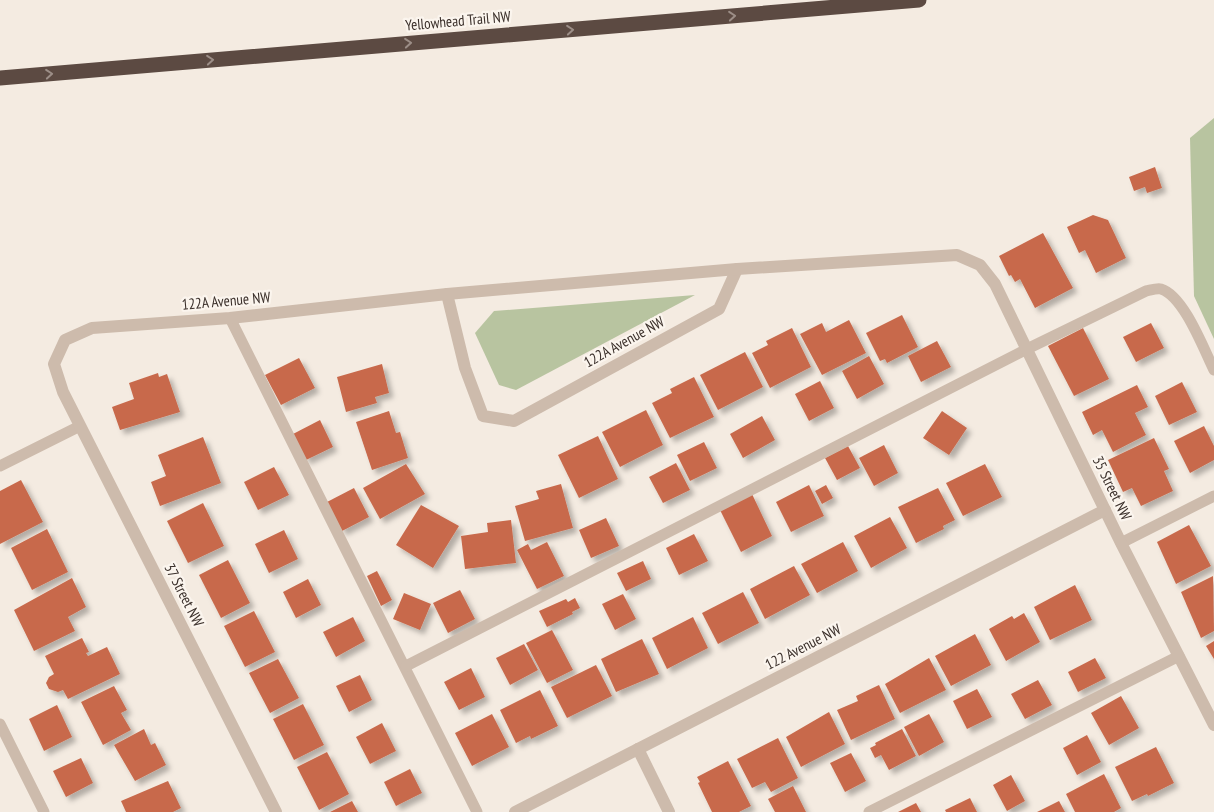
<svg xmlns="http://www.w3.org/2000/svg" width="1214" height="812" viewBox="0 0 1214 812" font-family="'PT Sans Narrow',sans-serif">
<defs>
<filter id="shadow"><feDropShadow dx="4.5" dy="4.5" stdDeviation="2.5" flood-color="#0004"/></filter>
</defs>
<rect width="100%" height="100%" fill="#f4ebe1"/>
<!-- green -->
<g fill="#b8c4a0">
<polygon points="1214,118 1214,339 1194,296 1190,138"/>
<polygon points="695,295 516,390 499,385 475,333 494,311"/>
</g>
<!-- building -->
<g fill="#c8694b" filter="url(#shadow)">
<polygon points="1155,167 1162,188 1147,193 1145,187 1134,191 1129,177"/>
<polygon points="1093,215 1108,220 1126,258 1096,273 1085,250 1079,253 1067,227"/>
<polygon points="1043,233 1073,288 1035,308 1020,279 1015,282 1011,275 1009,276 999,256"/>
<polygon points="902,315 918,347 887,363 885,359 880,361 866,333"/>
<polygon points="849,320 866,353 822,375 800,334 822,323 826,332"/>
<polygon points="1151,323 1164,348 1136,362 1123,337"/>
<polygon points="792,328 811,367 770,388 752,353 768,345 766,341"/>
<polygon points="1083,328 1109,379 1074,396 1048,346"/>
<polygon points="937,341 951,367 921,382 908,356"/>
<polygon points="745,352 763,387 718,410 700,375"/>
<polygon points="869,356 884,384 857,399 842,371"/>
<polygon points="299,358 315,388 281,405 265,375"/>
<polygon points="382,364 389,393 375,397 377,403 346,412 337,377"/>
<polygon points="158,373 159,377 167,374 180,412 120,430 112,407 134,399 129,383"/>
<polygon points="694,377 714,417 670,438 652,403 672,393 670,389"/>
<polygon points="820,381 834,408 809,421 795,394"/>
<polygon points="1182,382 1197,412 1169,425 1155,396"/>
<polygon points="1137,385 1148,407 1135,413 1146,435 1113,452 1102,430 1093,435 1082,412"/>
<polygon points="646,410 663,445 620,467 602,432"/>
<polygon points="389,411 396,433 400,432 408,458 372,470 356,422"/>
<polygon points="942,411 967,428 949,455 923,438"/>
<polygon points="762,416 775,440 743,458 730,434"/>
<polygon points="320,420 333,447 306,460 293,434"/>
<polygon points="1204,426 1214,446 1214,460 1190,473 1174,441"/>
<polygon points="598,436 618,479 579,498 558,455"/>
<polygon points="203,437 221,483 160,506 151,482 166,476 158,455"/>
<polygon points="1154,438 1169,469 1164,471 1173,491 1141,506 1132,488 1123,492 1108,460"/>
<polygon points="704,442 717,468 690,481 677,455"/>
<polygon points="884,445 898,473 874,486 859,458"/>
<polygon points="848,446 860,468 837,480 825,458"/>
<polygon points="676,463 690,490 663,503 649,477"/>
<polygon points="406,464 425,494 380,519 363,488"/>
<polygon points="985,464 1002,497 963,516 946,483"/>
<polygon points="274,467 289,495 258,510 244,482"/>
<polygon points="21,480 43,522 0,544 0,491"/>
<polygon points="561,484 573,528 525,541 515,506 539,499 536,491"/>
<polygon points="809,485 824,516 791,532 776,502"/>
<polygon points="826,485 833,498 822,504 815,491"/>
<polygon points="354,488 369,517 342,531 327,502"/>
<polygon points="938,488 955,520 943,526 944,529 916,543 898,507"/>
<polygon points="752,494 772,536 741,552 720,510"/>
<polygon points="203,503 224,546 188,563 167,521"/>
<polygon points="421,505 459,526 433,568 396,545"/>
<polygon points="890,517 907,548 871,568 854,536"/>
<polygon points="606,518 619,546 591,558 579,530"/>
<polygon points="511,520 516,563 465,569 461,536 488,532 487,523"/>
<polygon points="1189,525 1211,566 1176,584 1157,542"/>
<polygon points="47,529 68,572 32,590 11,548"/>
<polygon points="284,530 298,559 269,573 255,544"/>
<polygon points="694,534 708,561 679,575 666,548"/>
<polygon points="547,542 564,576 537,589 517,550 528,544 531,550"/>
<polygon points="843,542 858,571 817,593 801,564"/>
<polygon points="228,560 250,603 221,618 199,575"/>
<polygon points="643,561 651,579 626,591 617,573"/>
<polygon points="794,566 810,595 765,619 750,589"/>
<polygon points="377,571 392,600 381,606 367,576"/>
<polygon points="1213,576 1214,631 1201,638 1181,592"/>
<polygon points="72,578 86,607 68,617 75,631 34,651 14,610"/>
<polygon points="308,579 321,605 296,618 283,592"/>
<polygon points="1075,585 1092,620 1050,640 1034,607"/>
<polygon points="460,590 475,619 448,633 433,603"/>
<polygon points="743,592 759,623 718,644 702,613"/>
<polygon points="404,593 431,604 420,630 393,619"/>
<polygon points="623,594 636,619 615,630 602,604"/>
<polygon points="575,598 580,608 572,612 573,614 547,627 539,611 566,599 568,602"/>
<polygon points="254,611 275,652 245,667 224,626"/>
<polygon points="1024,613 1040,642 1006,661 989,629 1012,616 1014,619"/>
<polygon points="353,617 365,641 336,657 323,632"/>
<polygon points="693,617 708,648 667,669 652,638"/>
<polygon points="552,630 573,670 547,683 526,643"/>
<polygon points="975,634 991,665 951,686 935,656"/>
<polygon points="82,638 89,652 86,653 88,656 107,647 120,674 68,699 63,690 58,692 49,689 46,683 49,677 54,674 45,656"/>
<polygon points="642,639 659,674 616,692 601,659"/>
<polygon points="1214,641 1214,659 1206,646"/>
<polygon points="524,644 538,670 510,685 496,658"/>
<polygon points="929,658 946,690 900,713 885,684"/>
<polygon points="1095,658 1106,678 1078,692 1068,672"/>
<polygon points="278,659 299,698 270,713 249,673"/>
<polygon points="596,665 612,696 567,718 551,687"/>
<polygon points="471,668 485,697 459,710 444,682"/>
<polygon points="360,675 372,700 349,712 336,686"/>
<polygon points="1038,680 1052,705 1025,719 1011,694"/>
<polygon points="879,685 895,719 851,740 837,710 858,701 856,696"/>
<polygon points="114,686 127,710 121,713 131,730 103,745 81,702"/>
<polygon points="977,689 992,717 967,729 953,701"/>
<polygon points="540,690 558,726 531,739 530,736 516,743 500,710"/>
<polygon points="1121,696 1139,728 1109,745 1091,713"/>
<polygon points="303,704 324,745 294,760 273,719"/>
<polygon points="57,705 72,737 44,751 29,719"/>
<polygon points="829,712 845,744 801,767 786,737"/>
<polygon points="492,714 509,747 472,766 455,733"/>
<polygon points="929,714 944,742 919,756 904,727"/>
<polygon points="382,723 396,751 370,764 356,737"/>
<polygon points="144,729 151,745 155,743 166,765 135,781 114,745"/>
<polygon points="902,729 916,756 889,770 881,755 875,758 870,748 876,745 875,743"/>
<polygon points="1087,735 1101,762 1077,775 1063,748"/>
<polygon points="778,738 798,778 771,792 765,782 752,788 737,759"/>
<polygon points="1156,747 1174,783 1148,796 1147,794 1132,801 1115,767"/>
<polygon points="327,752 349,794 319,810 297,767"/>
<polygon points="851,753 866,781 845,792 830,763"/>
<polygon points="81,758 93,783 66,797 53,771"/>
<polygon points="728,761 751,806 739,812 712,812 698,783 700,782 697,777"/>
<polygon points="410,769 422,793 396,806 384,782"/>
<polygon points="1104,774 1121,808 1114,812 1075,812 1066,794"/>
<polygon points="1011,775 1025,801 1007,811 993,785"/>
<polygon points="168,781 181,808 173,812 126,812 121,801"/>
<polygon points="793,786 806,812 775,812 768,799"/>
<polygon points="970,798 977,812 946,812 945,810"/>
<polygon points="352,801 358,812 330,812"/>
<polygon points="1059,801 1065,812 1037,812"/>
<polygon points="916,803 921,812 898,812"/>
</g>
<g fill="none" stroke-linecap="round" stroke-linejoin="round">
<!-- service -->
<g stroke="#cdbbac" stroke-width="11">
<polyline points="230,318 477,812"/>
<polyline points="0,466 80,426"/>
<polyline points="1121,543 1214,496"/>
<path d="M 406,666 L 1027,349 L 1146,291 C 1151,290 1157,288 1161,289 C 1184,296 1204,350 1214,370"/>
<polyline points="0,724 44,812"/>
<polyline points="869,812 1179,656"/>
</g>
<!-- minor -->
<g stroke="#cdbbac" stroke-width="12">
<polyline points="447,294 465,368 483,416 514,421 719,309 737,269"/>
<polyline points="638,749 669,812"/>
<polyline points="276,812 63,392 54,364 65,340 92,328 230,318 447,294 737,269 957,255 980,265 995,284 1121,543 1214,725"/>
<polyline points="515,812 1105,510"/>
</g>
<!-- motorway -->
<polyline stroke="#5c4a42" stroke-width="15" points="0,78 919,0"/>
</g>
<!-- one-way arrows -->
<defs><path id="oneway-chevron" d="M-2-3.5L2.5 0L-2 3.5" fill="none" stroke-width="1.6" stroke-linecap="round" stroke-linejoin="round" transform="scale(1.25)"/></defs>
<g stroke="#9c8e87">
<use href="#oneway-chevron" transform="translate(732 16) rotate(-5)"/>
<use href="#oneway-chevron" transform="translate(570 30) rotate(-5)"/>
<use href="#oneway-chevron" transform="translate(408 43) rotate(-5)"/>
<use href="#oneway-chevron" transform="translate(210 60) rotate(-5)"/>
<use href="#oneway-chevron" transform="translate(49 74) rotate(-5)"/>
</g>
<g text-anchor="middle" stroke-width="4.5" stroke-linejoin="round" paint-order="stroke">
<!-- street labels -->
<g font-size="15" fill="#3b302b" stroke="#fbf5ee">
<text transform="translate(458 21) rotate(-5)" y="5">Yellowhead Trail NW</text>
<text transform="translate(226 301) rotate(-5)" y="5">122A Avenue NW</text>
<text transform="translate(624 342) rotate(-29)" y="5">122A Avenue NW</text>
<text transform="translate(1112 488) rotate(64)" y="5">35 Street NW</text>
<text transform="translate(184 595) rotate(63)" y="5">37 Street NW</text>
<text transform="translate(803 647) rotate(-27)" y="5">122 Avenue NW</text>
</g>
</g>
</svg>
